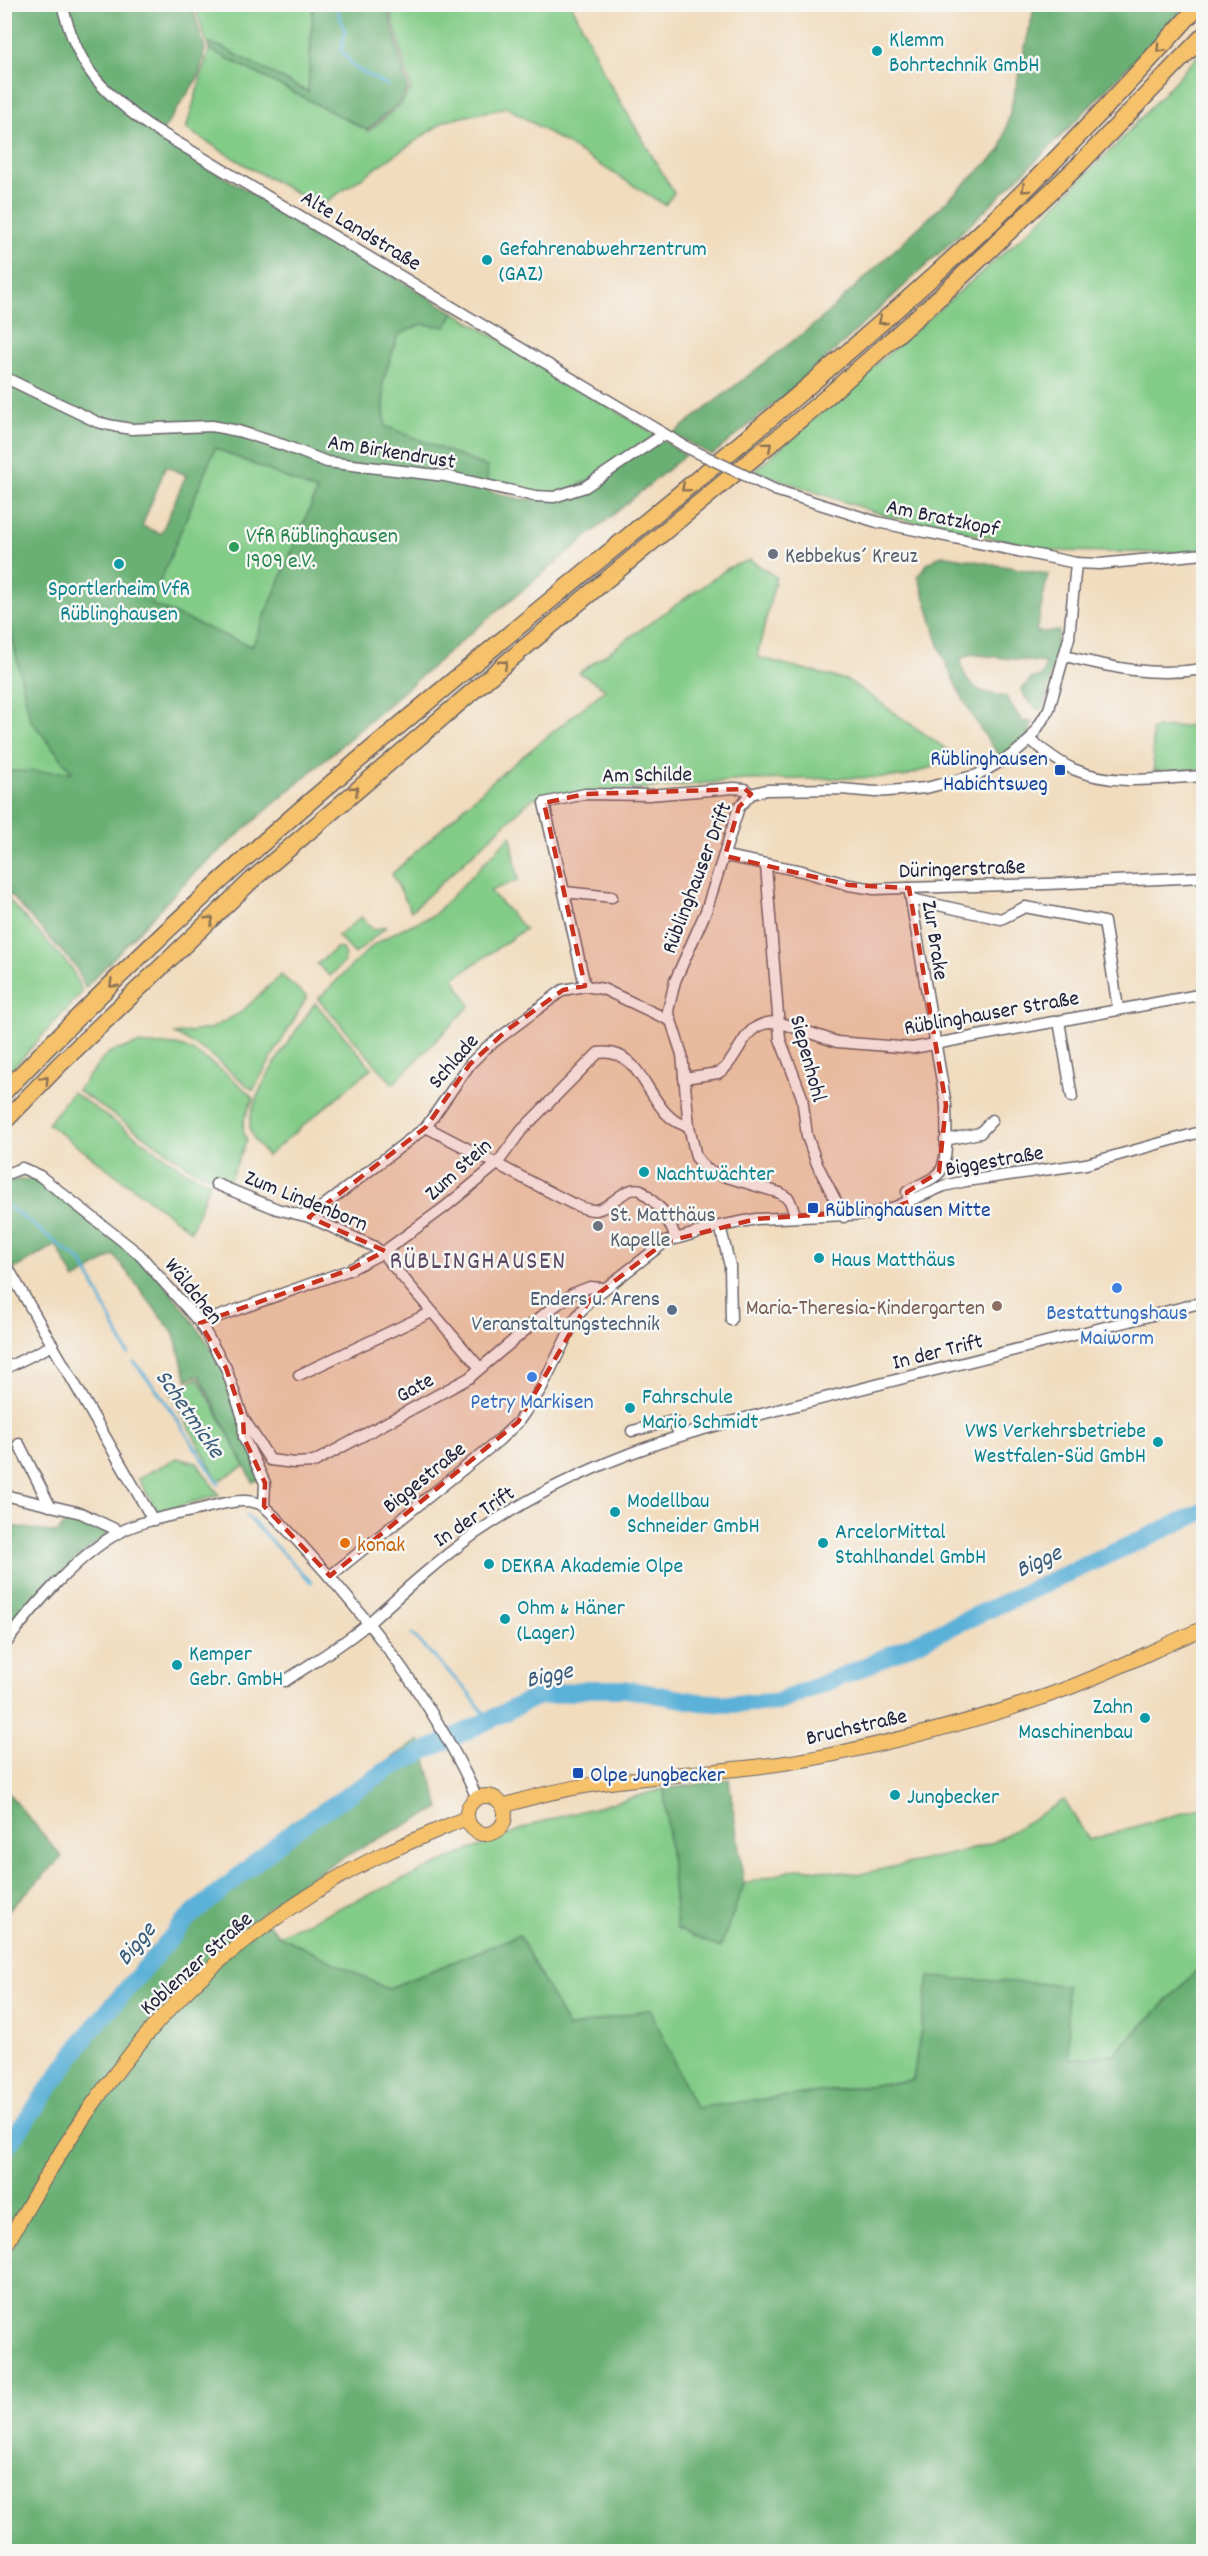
<svg xmlns="http://www.w3.org/2000/svg" width="1208" height="2556" viewBox="0 0 1208 2556" font-family="Dekko,sans-serif">
<rect width="100%" height="100%" fill="#f6f6f2"/>
<filter id="ink" filterUnits="userSpaceOnUse"><feTurbulence type="fractalNoise" baseFrequency=".0167" numOctaves="2"/><feDisplacementMap in="SourceGraphic" scale="12" xChannelSelector="R" yChannelSelector="G"/><feConvolveMatrix kernelMatrix="1 2 1 2 8 2 1 2 1" color-interpolation-filters="sRGB"/></filter>
<filter id="wash" filterUnits="userSpaceOnUse"><feTurbulence type="fractalNoise" baseFrequency=".008" numOctaves="4" result="noise"/><feDisplacementMap in="SourceGraphic" scale="24" xChannelSelector="R" yChannelSelector="G"/><feGaussianBlur stdDeviation="1.35" result="paint"/><feColorMatrix in="noise" values="0 0 0 0 0 0 0 0 0 0 0 0 0 0 0 0 0 1.4 0 .05"/><feComposite in="paint" operator="in"/></filter>
<g filter="url(#wash)">
<rect width="100%" height="100%" fill="#f1dcbe"/>
<!-- green -->
<g fill="#83cc88" stroke="#527762" stroke-width="1.5">
<polygon points="194,5 313,5 308,92 221,47 207,43"/>
<polygon points="389,5 572,5 607,79 674,193 665,205 507,107 445,121 320,206 245,165 186,129 209,49 369,131 400,105 411,89"/>
<polygon points="1203,50 1203,549 1175,553 1054,551 886,516 754,471 1031,229 1118,143"/>
<polygon points="454,312 656,435 583,485 553,494 487,487 487,467 385,426 383,381 398,335 422,324 446,327"/>
<polygon points="215,448 317,491 252,647 150,604"/>
<polygon points="750,560 776,577 757,657 849,681 959,758 903,777 745,780 533,798 411,911 392,874 496,778 606,689 579,673 730,567"/>
<polygon points="5,602 30,719 73,773 5,771"/>
<polygon points="1203,724 1203,769 1154,771 1152,729"/>
<polygon points="511,835 518,880 490,891 525,929 454,978 470,1006 393,1084 318,999 373,945 401,929 434,915"/>
<polygon points="5,896 72,969 82,992 5,1077"/>
<polygon points="361,917 373,930 387,926 355,954 338,936"/>
<polygon points="336,948 342,949 345,955 344,962 330,976 317,964"/>
<polygon points="281,975 307,997 253,1090 205,1051 175,1034 210,1029 240,1013"/>
<path d="M 315,1003 L 372,1068 L 267,1156 C 261,1148 251,1138 250,1129 C 246,1096 297,1031 315,1003 Z"/>
<path d="M 138,1044 C 151,1047 163,1043 176,1045 C 193,1047 244,1085 253,1099 C 247,1113 238,1126 247,1140 L 228,1183 L 193,1169 L 77,1090 L 108,1053 Z"/>
<polygon points="72,1092 187,1172 210,1182 191,1231 48,1124"/>
<polygon points="198,1378 245,1466 218,1481 171,1393"/>
<polygon points="177,1458 197,1463 219,1495 158,1512 138,1478"/>
<polygon points="664,1789 677,1929 720,1947 744,1884 800,1868 860,1874 961,1852 994,1842 1064,1800 1089,1840 1203,1807 1203,1965 1114,2054 1069,2060 929,1977 913,2080 695,2108 650,2010 568,2028 519,1935 387,1989 278,1935 463,1853 537,1823"/>
</g>
<!-- forest -->
<g fill="#6ab074" stroke="#466958" stroke-width="1.5" fill-rule="evenodd">
<path d="M 5,5 L 191,5 L 205,48 L 199,76 L 158,138 L 454,312 L 446,327 L 422,324 L 398,335 L 383,381 L 385,426 L 487,467 L 488,491 L 520,499 L 553,499 L 663,440 L 685,455 L 465,638 L 193,874 L 85,988 L 76,967 L 5,889 L 5,771 L 72,772 L 30,719 L 5,603 ZM 215,448 L 317,491 L 252,647 L 151,604 ZM 166,466 L 186,475 L 161,534 L 142,526 Z"/>
<polygon points="313,5 387,5 408,89 399,103 367,130 209,49 207,43 221,47 308,92"/>
<polygon points="1035,5 1187,5 1067,130 981,214 800,383 712,455 673,434 820,320 1001,150"/>
<path d="M 942,555 L 1048,574 L 1036,632 L 1059,631 L 1045,706 L 1038,710 L 1025,697 L 1022,689 L 1031,679 L 1042,676 L 1046,663 L 971,654 L 961,659 C 964,689 980,692 1006,697 L 1022,721 L 1032,722 L 1029,736 L 1002,759 C 977,728 951,681 938,642 C 931,620 926,598 918,576 L 928,563 Z"/>
<polygon points="40,1179 136,1250 182,1306 225,1367 246,1421 261,1478 253,1482 199,1375 187,1380 174,1334 114,1255 75,1280 56,1245 14,1269 5,1250 5,1183 7,1180"/>
<polygon points="73,1515 116,1528 77,1558 40,1592 5,1650 5,1525 57,1533"/>
<path d="M 420,1740 L 440,1808 C 380,1838 310,1870 260,1915 L 278,1935 L 387,1989 L 519,1935 L 568,2028 L 650,2009 L 695,2108 L 913,2080 L 929,1977 L 1066,1985 L 1070,2060 L 1114,2054 L 1203,1965 L 1203,2551 L 5,2551 L 4,2145 L 191,1906 L 301,1816 Z"/>
<polygon points="729,1779 744,1884 720,1948 677,1929 664,1789"/>
<polygon points="4,1788 62,1857 5,1914 4,1914"/>
</g>
<g fill="none" stroke-linecap="round" stroke-linejoin="round">
<!-- stream -->
<g stroke="#5bb1d8" stroke-width="3">
<polyline points="335,4 345,31 341,51 355,68 388,86"/>
<polyline points="4,1203 83,1263 128,1354"/>
<polyline points="134,1362 163,1398 219,1484"/>
<polyline points="247,1516 311,1582"/>
<polyline points="412,1634 468,1692 489,1720"/>
</g>
<!-- river -->
<polyline stroke="#5bb1d8" stroke-width="18" points="4,2151 88,2034 187,1919 296,1829 387,1770 536,1697 588,1689 625,1689 699,1702 730,1704 778,1702 859,1669 1204,1511"/>
</g>
</g>
<g filter="url(#ink)">
<g fill="none" stroke-linecap="round" stroke-linejoin="round">
<!-- minor casing -->
<g stroke="#6a6369" stroke-width="13">
<g id="minor">
<path d="M 62,4 C 77,65 98,89 148,125 L 686,447"/>
<polyline points="4,377 97,422 114,426 131,429 212,426 238,431 283,445 327,462 445,476 535,496 554,497 585,487 664,434"/>
<polyline points="775,490 877,522 1076,563 1099,564 1204,554"/>
<path d="M 1065,656 C 1114,668 1152,677 1204,669"/>
<path d="M 1030,740 C 1044,750 1057,762 1073,769 C 1114,787 1160,778 1204,776"/>
<polyline points="725,856 802,871 849,885 874,889 1046,884 1204,877"/>
<polyline points="766,866 780,1039 802,1097 807,1136 817,1164 844,1217"/>
<polyline points="565,892 612,897"/>
<polyline points="911,899 1001,919 1025,907 1104,922 1118,1008"/>
<polyline points="585,986 544,803 585,794 649,795 734,788 745,789 751,794"/>
<polyline points="1059,1021 1072,1097"/>
<path d="M 684,1078 L 718,1073 L 724,1069 C 744,1048 743,1022 778,1022 L 837,1042 L 913,1048 L 1204,994"/>
<path d="M 426,1127 L 571,1203 C 578,1206 588,1211 596,1210 C 612,1208 624,1185 641,1190 L 664,1212 L 676,1238"/>
<polyline points="945,1140 980,1133 992,1120"/>
<polyline points="4,1175 22,1168 40,1176 139,1254 200,1323 226,1368 243,1418 244,1438 265,1483 264,1506"/>
<polyline points="216,1184 277,1209 309,1217 373,1246 382,1253 480,1368"/>
<path d="M 909,1202 L 907,1192 C 916,1185 933,1181 940,1172 C 949,1159 946,1121 946,1105 L 909,888"/>
<polyline points="796,1216 789,1199 780,1193 720,1175 706,1169 696,1157 689,1126 682,1055 668,1011 675,981 706,911 739,807 751,794 766,790 841,789 875,792 926,788 977,775 1014,754 1030,740 1049,709 1069,638 1076,563"/>
<polyline points="309,1217 426,1127 470,1064 486,1048 563,990 585,986 603,989 669,1020"/>
<polyline points="720,1226 730,1266 731,1320"/>
<polyline points="4,1261 153,1520"/>
<path d="M 200,1323 L 349,1270 L 382,1253 L 445,1207 L 496,1165 L 521,1131 L 598,1053 C 647,1045 647,1120 689,1126"/>
<polyline points="8,1367 53,1345"/>
<polyline points="299,1375 432,1312"/>
<polyline points="243,1418 270,1460 294,1463 314,1462 469,1378 548,1311 572,1294 590,1287 603,1288"/>
<polyline points="632,1431 673,1421 680,1435"/>
<polyline points="19,1444 50,1506"/>
<polyline points="4,1495 81,1513 121,1532"/>
<polyline points="330,1576 498,1441 518,1422 541,1389 576,1318 589,1301 665,1242 720,1226 756,1219 870,1214 895,1207 944,1186 966,1181 1086,1164 1204,1131"/>
<path d="M 4,1646 C 32,1607 79,1553 122,1531 C 146,1519 175,1515 201,1509 C 218,1505 247,1495 263,1506 C 269,1510 275,1517 280,1522 C 358,1605 430,1693 477,1798"/>
<path d="M 285,1681 C 313,1662 345,1644 371,1621 C 405,1590 438,1560 476,1533 C 551,1482 635,1447 722,1424 L 1204,1302"/>
</g>
</g>
<!-- major casing -->
<g stroke="#6a6369" stroke-width="16">
<g id="major">
<circle cx="486" cy="1815" r="19"/>
<path d="M 503,1806 C 609,1770 722,1778 830,1755 C 904,1739 979,1720 1049,1695 C 1102,1677 1153,1650 1204,1628"/>
<path d="M 4,2249 C 53,2160 109,2071 179,1999 C 221,1955 272,1919 323,1887 C 368,1858 417,1839 466,1818"/>
</g>
</g>
<!-- highway casing -->
<g stroke="#6a6369" stroke-width="19">
<g id="highway">
<path d="M 4,1092 C 113,979 228,870 348,769 C 562,586 787,415 992,222 C 1065,153 1133,79 1200,4"/>
<polyline points="4,1122 59,1065 252,880 507,662 821,402 942,295 1082,162 1204,35"/>
</g>
</g>
<!-- minor -->
<use href="#minor" stroke="#fff" stroke-width="10"/>
<!-- major -->
<use href="#major" stroke="#f5c16b" stroke-width="14"/>
<!-- highway -->
<use href="#highway" stroke="#f5c16b" stroke-width="16"/>
<!-- minor-bridge casing -->
<g stroke="#6a6369" stroke-width="13" stroke-linecap="butt">
<polyline id="minor-bridge" points="686,447 775,490"/>
</g>
<!-- minor-bridge -->
<use href="#minor-bridge" stroke="#fff" stroke-width="10"/>
</g>
<!-- one-way arrows -->
<defs><path id="oneway-chevron" d="M-2-3.5L2.5 0L-2 3.5" fill="none" stroke-width="1.6" stroke-linecap="round" stroke-linejoin="round" transform="scale(1.5)"/></defs>
<g stroke="#8c7253">
<use href="#oneway-chevron" transform="translate(1160 49) rotate(132)"/>
<use href="#oneway-chevron" transform="translate(1025 189) rotate(136)"/>
<use href="#oneway-chevron" transform="translate(882 321) rotate(139)"/>
<use href="#oneway-chevron" transform="translate(768 446) rotate(-40)"/>
<use href="#oneway-chevron" transform="translate(685 488) rotate(140)"/>
<use href="#oneway-chevron" transform="translate(504 664) rotate(-40)"/>
<use href="#oneway-chevron" transform="translate(355 790) rotate(-41)"/>
<use href="#oneway-chevron" transform="translate(210 920) rotate(-43)"/>
<use href="#oneway-chevron" transform="translate(113 984) rotate(136)"/>
<use href="#oneway-chevron" transform="translate(45 1080) rotate(-46)"/>
</g>
</g>
<!-- marked area -->
<path fill="#c8321e" fill-opacity="0.2" stroke="#c8321e" stroke-width="4.5" stroke-dasharray="12 8" stroke-linejoin="round" d="M 745,789 L 751,794 L 739,807 L 725,856 L 849,885 L 909,888 L 946,1105 L 939,1172 L 907,1192 L 909,1202 L 886,1210 L 756,1219 L 665,1242 L 589,1301 L 518,1422 L 330,1576 L 264,1506 L 265,1483 L 244,1438 L 243,1418 L 226,1368 L 200,1323 L 349,1270 L 385,1251 L 309,1217 L 426,1127 L 470,1064 L 507,1030 L 563,990 L 585,986 L 544,803 L 585,794 Z"/>
<!-- markers -->
<g fill="#0f9aa8" stroke="#f6f6f2" stroke-width="2">
<circle cx="877" cy="51" r="6"/>
<circle cx="487" cy="260" r="6"/>
<circle cx="119" cy="564" r="6"/>
<circle cx="644" cy="1172" r="6"/>
<circle cx="819" cy="1258" r="6"/>
<circle cx="630" cy="1408" r="6"/>
<circle cx="1158" cy="1442" r="6"/>
<circle cx="615" cy="1512" r="6"/>
<circle cx="823" cy="1543" r="6"/>
<circle cx="489" cy="1564" r="6"/>
<circle cx="505" cy="1619" r="6"/>
<circle cx="177" cy="1665" r="6"/>
<circle cx="1145" cy="1718" r="6"/>
<circle cx="895" cy="1795" r="6"/>
</g>
<circle fill="#2e9e5b" stroke="#f6f6f2" stroke-width="2" cx="234" cy="547" r="6"/>
<g fill="#6b7280" stroke="#f6f6f2" stroke-width="2">
<circle cx="773" cy="554" r="6"/>
<circle cx="598" cy="1226" r="6"/>
</g>
<g fill="#1a4fb4" stroke="#f6f6f2" stroke-width="2">
<rect x="1054" y="764" width="12" height="12" rx="3"/>
<rect x="807" y="1202" width="12" height="12" rx="3"/>
<rect x="572" y="1767" width="12" height="12" rx="3"/>
</g>
<g fill="#3f7fe0" stroke="#f6f6f2" stroke-width="2">
<circle cx="1117" cy="1288" r="6"/>
<circle cx="532" cy="1377" r="6"/>
</g>
<circle fill="#8d6e63" stroke="#f6f6f2" stroke-width="2" cx="997" cy="1306" r="6"/>
<circle fill="#5c6f8a" stroke="#f6f6f2" stroke-width="2" cx="672" cy="1310" r="6"/>
<circle fill="#e8710a" stroke="#f6f6f2" stroke-width="2" cx="345" cy="1543" r="6"/>
<g text-anchor="middle" stroke-width="5" stroke-linejoin="round" paint-order="stroke">
<!-- culture labels -->
<g font-size="22" fill="#0d838f" stroke="#f6f6f2" text-anchor="start">
<text x="889" y="46">Klemm<tspan x="889" dy="25">Bohrtechnik GmbH</tspan></text>
<text x="499" y="255">Gefahrenabwehrzentrum<tspan x="499" dy="25">(GAZ)</tspan></text>
<text x="119" y="595" text-anchor="middle">Sportlerheim VfR<tspan x="119" dy="25">Rüblinghausen</tspan></text>
<text x="656" y="1180">Nachtwächter</text>
<text x="831" y="1266">Haus Matthäus</text>
<text x="642" y="1403">Fahrschule<tspan x="642" dy="25">Mario Schmidt</tspan></text>
<text x="1146" y="1437" text-anchor="end">VWS Verkehrsbetriebe<tspan x="1146" dy="25">Westfalen-Süd GmbH</tspan></text>
<text x="627" y="1507">Modellbau<tspan x="627" dy="25">Schneider GmbH</tspan></text>
<text x="835" y="1538">ArcelorMittal<tspan x="835" dy="25">Stahlhandel GmbH</tspan></text>
<text x="501" y="1572">DEKRA Akademie Olpe</text>
<text x="517" y="1614">Ohm &amp; Häner<tspan x="517" dy="25">(Lager)</tspan></text>
<text x="189" y="1660">Kemper<tspan x="189" dy="25">Gebr. GmbH</tspan></text>
<text x="1133" y="1713" text-anchor="end">Zahn<tspan x="1133" dy="25">Maschinenbau</tspan></text>
<text x="907" y="1803">Jungbecker</text>
</g>
<!-- street labels -->
<g font-size="22" fill="#22223b" stroke="#f6f6f2">
<text transform="translate(362 229) rotate(31)" y="8">Alte Landstraße</text>
<text transform="translate(392 450) rotate(9)" y="8">Am Birkendrust</text>
<text transform="translate(943 516) rotate(12)" y="8">Am Bratzkopf</text>
<text transform="translate(647 773) rotate(-1)" y="8">Am Schilde</text>
<text transform="translate(962 867) rotate(-2)" y="8">Düringerstraße</text>
<text transform="translate(695 877) rotate(-69)" y="8">Rüblinghauser Drift</text>
<text transform="translate(937 940) rotate(81)" y="8">Zur Brake</text>
<text transform="translate(991 1011) rotate(-10)" y="8">Rüblinghauser Straße</text>
<text transform="translate(810 1058) rotate(75)" y="8">Siepenhohl</text>
<text transform="translate(452 1060) rotate(-49)" y="8">Schlade</text>
<text transform="translate(994 1159) rotate(-10)" y="8">Biggestraße</text>
<text transform="translate(457 1168) rotate(-42)" y="8">Zum Stein</text>
<text transform="translate(307 1199) rotate(22)" y="8">Zum Lindenborn</text>
<text transform="translate(195 1290) rotate(51)" y="8">Wäldchen</text>
<text transform="translate(937 1350) rotate(-14)" y="8">In der Trift</text>
<text transform="translate(414 1386) rotate(-29)" y="8">Gate</text>
<text transform="translate(423 1476) rotate(-39)" y="8">Biggestraße</text>
<text transform="translate(473 1515) rotate(-34)" y="8">In der Trift</text>
<text transform="translate(856 1725) rotate(-13)" y="8">Bruchstraße</text>
<text transform="translate(195 1962) rotate(-42)" y="8">Koblenzer Straße</text>
</g>
<!-- leisure labels -->
<g font-size="22" fill="#27864d" stroke="#f6f6f2" text-anchor="start">
<text x="246" y="542">VfR Rüblinghausen<tspan x="246" dy="25">1909 e.V.</tspan></text>
</g>
<!-- worship labels -->
<g font-size="22" fill="#5b616d" stroke="#f6f6f2" text-anchor="start">
<text x="785" y="562">Kebbekus´ Kreuz</text>
<text x="610" y="1221">St. Matthäus<tspan x="610" dy="25">Kapelle</tspan></text>
</g>
<!-- transit labels -->
<g font-size="22" fill="#164399" stroke="#f6f6f2" text-anchor="start">
<text x="1048" y="765" text-anchor="end">Rüblinghausen<tspan x="1048" dy="25">Habichtsweg</tspan></text>
<text x="825" y="1216">Rüblinghausen Mitte</text>
<text x="590" y="1781">Olpe Jungbecker</text>
</g>
<!-- service labels -->
<g font-size="22" fill="#4e5e75" stroke="#f6f6f2" text-anchor="end">
<text x="660" y="1305">Enders u. Arens<tspan x="660" dy="25">Veranstaltungstechnik</tspan></text>
</g>
<!-- education labels -->
<g font-size="22" fill="#785e54" stroke="#f6f6f2" text-anchor="end">
<text x="985" y="1314">Maria-Theresia-Kindergarten</text>
</g>
<!-- shop labels -->
<g font-size="22" fill="#366cbe" stroke="#f6f6f2">
<text x="1117" y="1319">Bestattungshaus<tspan x="1117" dy="25">Maiworm</tspan></text>
<text x="532" y="1408">Petry Markisen</text>
</g>
<!-- food labels -->
<g font-size="22" fill="#c56008" stroke="#f6f6f2" text-anchor="start">
<text x="357" y="1551">konak</text>
</g>
<!-- water labels -->
<g font-size="24" font-style="italic" fill="#395b7a" stroke="#f6f6f2">
<text transform="translate(191 1413) rotate(55)" y="8">Schetmicke</text>
<text transform="translate(1038 1560) rotate(-25)" y="8">Bigge</text>
<text transform="translate(549 1674) rotate(-13)" y="8">Bigge</text>
<text transform="translate(135 1943) rotate(-50)" y="8">Bigge</text>
</g>
<!-- quarter labels -->
<g font-size="26" letter-spacing="1.5" fill="#5d4a66" stroke="#f6f6f2">
<text x="478" y="1268">RÜBLINGHAUSEN</text>
</g>
</g>
<!-- margin -->
<rect width="1208" height="2556" fill="none" stroke="#f6f6f2" stroke-width="24"/>
</svg>
